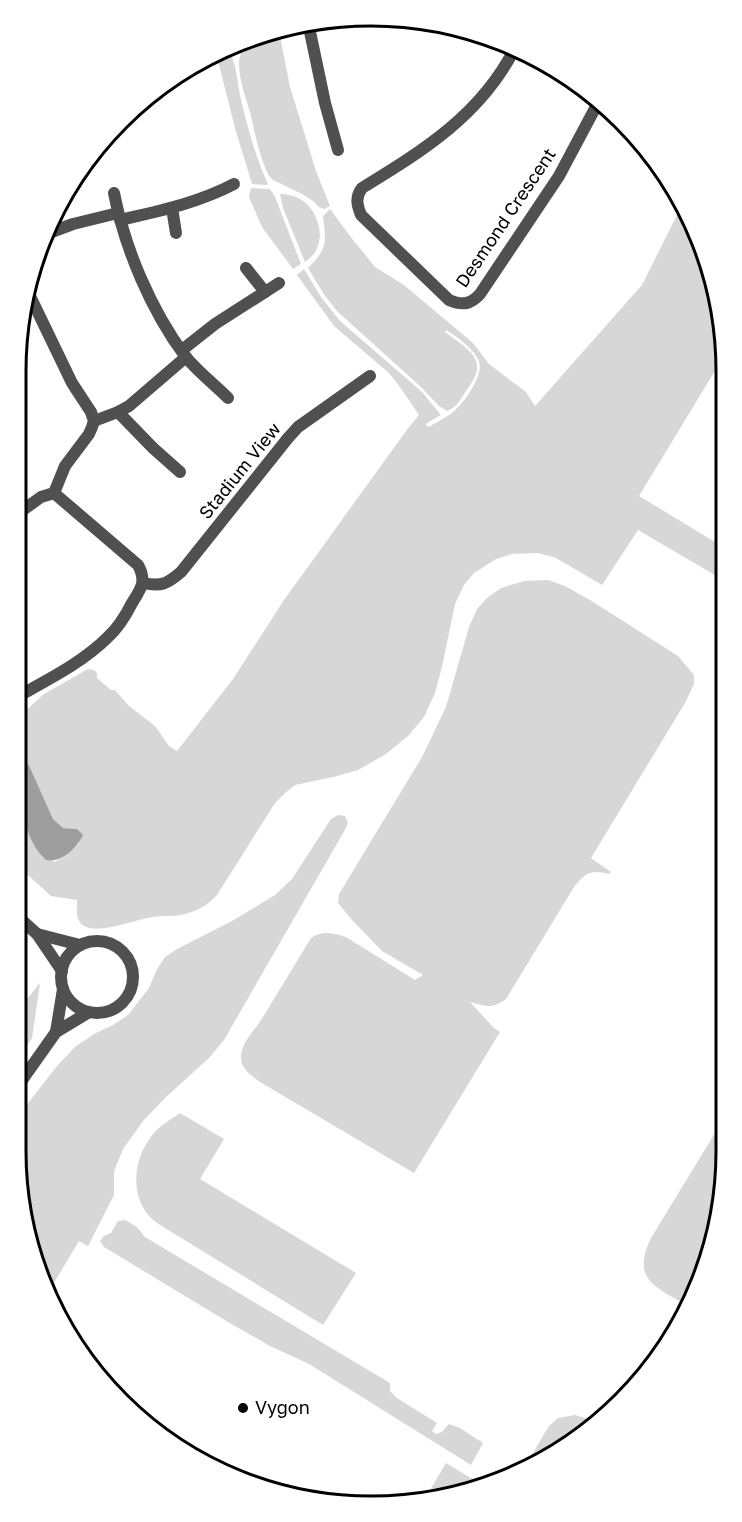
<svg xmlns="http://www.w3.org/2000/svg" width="742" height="1522" viewBox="0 0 742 1522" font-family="'Golos Text',sans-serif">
<rect width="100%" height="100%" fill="#fff"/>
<!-- green -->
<g fill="#d7d7d7" fill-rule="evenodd">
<path d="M 279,31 L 290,87 L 316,171 L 330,206 L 324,209 L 319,207 L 313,201 L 302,194 L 273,180 L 269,176 C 259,156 255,133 250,112 C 245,96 239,79 239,62 C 239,54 246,42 252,37 C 258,31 271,32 279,31 Z"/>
<path d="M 229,50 C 236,63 237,80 240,95 C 246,122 256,159 268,184 L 267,185 L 252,184 L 235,128 L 217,57 Z"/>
<polygon points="251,188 270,189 275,197 301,264 293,269 262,227 249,197"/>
<path d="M 280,194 C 286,194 292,195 298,198 C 315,206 325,231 317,248 C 315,254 310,258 305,262 L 283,208 Z"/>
<path d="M 683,203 L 700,235 L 724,325 L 724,356 L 639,496 L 725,548 L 725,581 L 638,530 L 602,585 L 556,558 L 538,553 L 512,554 L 496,559 L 474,573 L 464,585 L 455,604 L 442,667 L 435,693 L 424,717 L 408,736 L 386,754 L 358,770 L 333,777 L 295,785 L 285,793 L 275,803 L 217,895 C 209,904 198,911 185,914 C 175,917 163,915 153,917 C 135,919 100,935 84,926 C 75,921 77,908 77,900 L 51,896 L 17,865 L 15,861 L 15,720 L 44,694 L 88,669 L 94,670 L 97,673 L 97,678 L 111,690 L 115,690 L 129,706 L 155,726 L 169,746 L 177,751 L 233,679 L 284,600 L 409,427 L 419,415 L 400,387 L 389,373 L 334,326 L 297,275 L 304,269 L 321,297 L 339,320 L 422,392 L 441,415 L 427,423 L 426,425 L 429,427 C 436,422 446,418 453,412 C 464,403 486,373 478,359 C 472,347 457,337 446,330 L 445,332 C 456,341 480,353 477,370 C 476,377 470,385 466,391 C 461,399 456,408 447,411 L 439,406 L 421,387 L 338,312 L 325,296 L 308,268 C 328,248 326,243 323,216 L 330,209 L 350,236 L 375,267 L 404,285 L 473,343 L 489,364 L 526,392 L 535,406 L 642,285 ZM 28,763 L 53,819 L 63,828 L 77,829 L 79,843 L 66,856 L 54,862 L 28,831 L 21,803 L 18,774 Z"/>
<path d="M 548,580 L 565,586 L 590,600 L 678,656 L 694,675 L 694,684 L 685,703 L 591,858 L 611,872 L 609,874 C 591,869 585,873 574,887 L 506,999 C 491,1010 486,1006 470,1002 L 494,1028 L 500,1032 L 414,1173 L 260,1082 C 251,1075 241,1069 241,1057 C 241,1042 256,1029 263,1017 C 279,991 295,964 311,938 C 322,930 333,933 346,937 L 415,980 L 423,975 L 382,951 L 352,920 L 338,903 L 339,894 L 422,757 L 446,707 L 469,627 L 477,609 L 487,598 L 501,588 L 524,581 Z"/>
<polygon points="338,815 345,816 348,823 346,828 224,1040 209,1058 166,1097 143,1121 123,1149 114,1171 114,1195 88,1246 79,1241 48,1293 34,1266 15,1151 15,1123 29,1102 57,1066 75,1047 94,1034 113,1025 128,1015 149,988 157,969 165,957 177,949 232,921 275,895 292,879 331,819"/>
<polygon points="40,983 32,1038 15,1064 15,1014"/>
<path d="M 180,1113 L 224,1139 L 200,1179 L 356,1273 L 323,1325 L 165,1228 C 157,1223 149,1218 144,1209 C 130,1185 136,1154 154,1133 C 161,1125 172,1119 180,1113 Z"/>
<path d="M 726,1115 L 726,1174 L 691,1308 C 658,1287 630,1282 651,1238 Z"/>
<polygon points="125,1220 137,1227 145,1237 390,1383 390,1391 397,1398 437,1423 432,1431 436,1434 442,1432 449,1424 460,1428 483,1443 471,1465 309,1364 270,1346 228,1322 104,1247 100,1241 104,1236 111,1233 118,1221"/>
<polygon points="575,1415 585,1418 594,1423 528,1470 521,1473 549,1426 558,1418"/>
<polygon points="446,1463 474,1480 469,1488 423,1502"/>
</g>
<!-- water -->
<path fill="#9e9e9e" d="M 28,763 L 53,819 L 63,828 L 77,829 L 83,835 C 76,849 62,863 46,860 C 42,856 37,851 34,845 C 24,826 13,788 21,767 Z"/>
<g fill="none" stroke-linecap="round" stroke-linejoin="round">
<!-- minor -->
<g stroke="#505050" stroke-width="12">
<polyline points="309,27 325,103 338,150"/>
<path d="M 515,48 C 481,115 424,150 362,188 C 355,197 357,205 361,215 L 449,300 C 463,306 471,304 480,294 L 559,176 L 600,99"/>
<path d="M 114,193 C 125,249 151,310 185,356 C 197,371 214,384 228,398"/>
<polyline points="172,208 176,233"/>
<path d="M 120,220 C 159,211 198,203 234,184"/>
<polyline points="46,234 73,224 118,213"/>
<polyline points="246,268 265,292"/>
<polyline points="182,350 215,324 279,283"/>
<polyline points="118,412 153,448 180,472"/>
<polyline points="94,421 118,412 129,406 186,357"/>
<polyline points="16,515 41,497 54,493"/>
<path d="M 143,583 C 161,587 167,584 181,572 L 288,438 L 298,427 L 370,376"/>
<path d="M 15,698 C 47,680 82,663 108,637 C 118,628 126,615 132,603 C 141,589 147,581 138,565 L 54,493 L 65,466 L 89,434 L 92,427 L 94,421 L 91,412 L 72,383 L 30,296"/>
</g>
<!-- tertiary -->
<g stroke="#505050" stroke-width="12">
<polyline points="15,914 37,934 62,971"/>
<polyline points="37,934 80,945"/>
<circle cx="97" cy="977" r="36"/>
<polyline points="56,1032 63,989"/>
<polyline points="15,1090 56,1032 89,1012"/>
</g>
</g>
<!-- markers -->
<circle fill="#000" stroke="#fff" stroke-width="2" cx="243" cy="1408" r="6"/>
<g text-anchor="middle" stroke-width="5" stroke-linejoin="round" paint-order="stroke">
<!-- street labels -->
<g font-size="18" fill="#000" stroke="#fff">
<text transform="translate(506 218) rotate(-56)" y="6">Desmond Crescent</text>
<text transform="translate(240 471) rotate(-51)" y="6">Stadium View</text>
</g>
<!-- poi labels -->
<g font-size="18" fill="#000" stroke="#fff" text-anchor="start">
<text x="255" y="1414">Vygon</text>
</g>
</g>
<!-- crop -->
<path d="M0 0H742V1522H0ZM371 26H371A345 345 0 0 1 716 371V1151A345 345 0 0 1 371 1496H371A345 345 0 0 1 26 1151V371A345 345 0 0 1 371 26Z" fill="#fff" fill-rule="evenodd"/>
<path fill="none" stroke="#000" stroke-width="3" d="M371 26H371A345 345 0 0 1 716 371V1151A345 345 0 0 1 371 1496H371A345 345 0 0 1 26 1151V371A345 345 0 0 1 371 26Z"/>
</svg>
